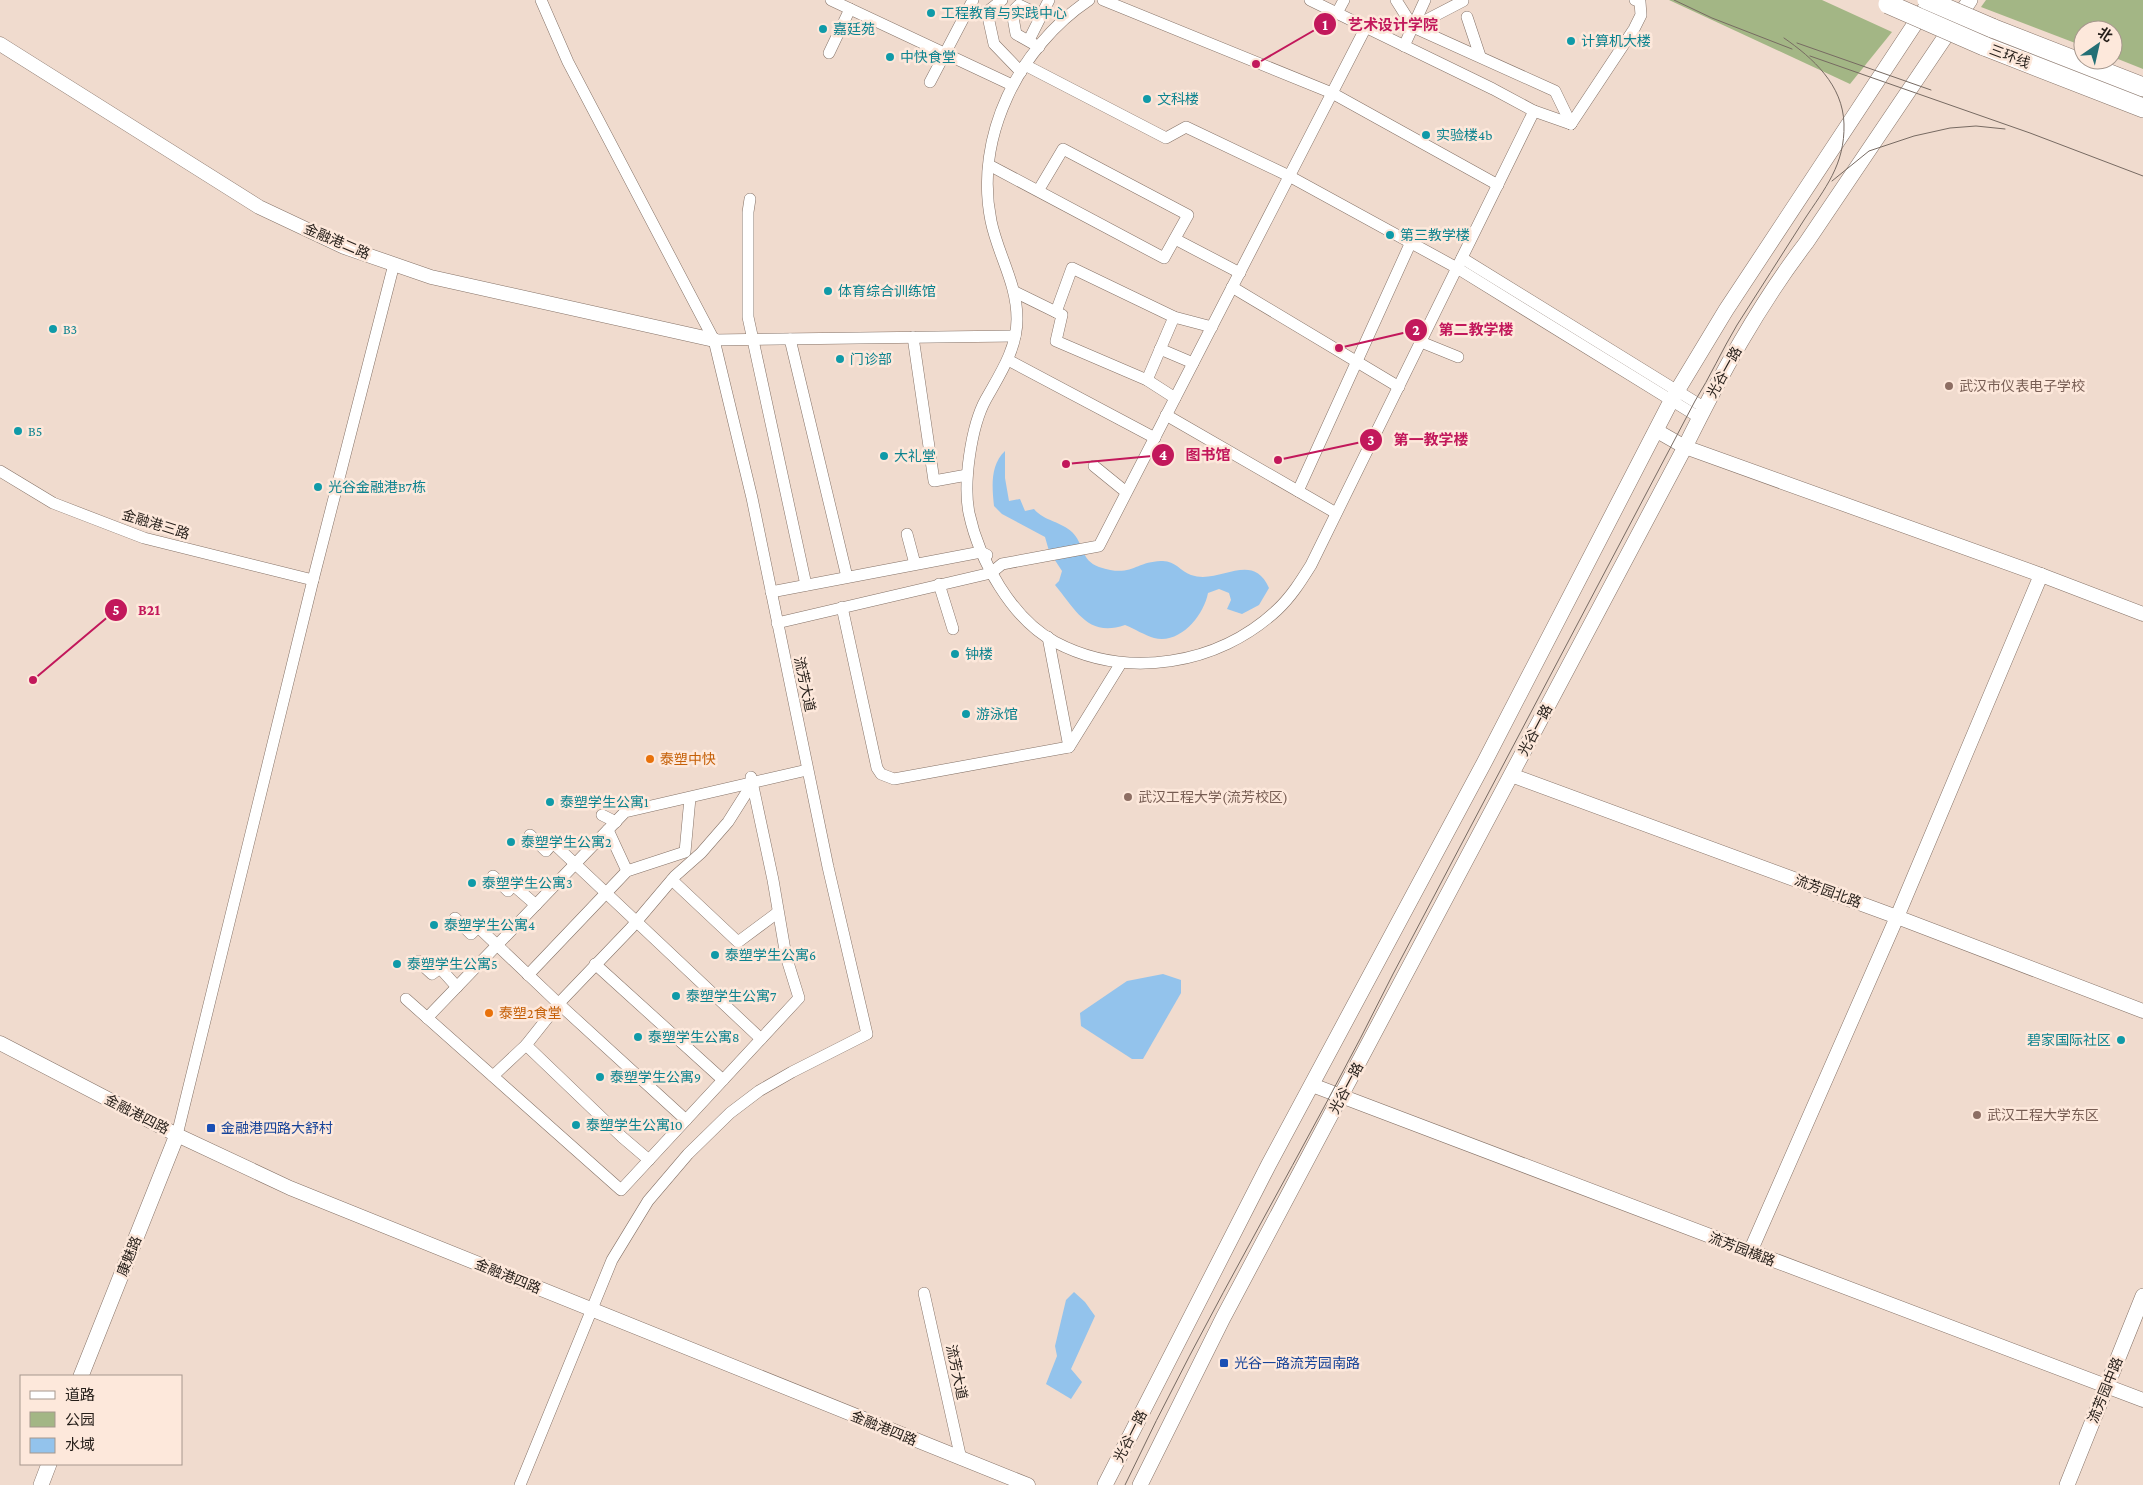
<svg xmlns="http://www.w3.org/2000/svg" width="2143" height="1485" viewBox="0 0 2143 1485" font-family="'Crimson Pro','Noto Sans SC',serif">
<rect width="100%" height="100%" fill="#f0dbce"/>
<!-- green -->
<g fill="#a3b685">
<polygon points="1669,0 1822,0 1892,32 1850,84"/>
<polygon points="1986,0 2143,0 2143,69 2113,57 2113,30 2083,30 2083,46 1981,7"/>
</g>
<!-- water -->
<g fill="#93c3ec">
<path d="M 1005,451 L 1005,478 L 1009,501 L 1020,499 L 1025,511 L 1034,509 C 1044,521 1062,522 1072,532 C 1084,543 1080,560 1099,567 C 1132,578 1134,562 1161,561 C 1175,560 1180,571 1191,575 C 1220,585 1252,550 1269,588 L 1259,605 L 1242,614 L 1227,609 L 1231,600 L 1229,593 L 1219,589 L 1208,593 C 1204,615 1180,645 1154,638 C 1144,635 1135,629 1125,625 C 1088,638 1076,610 1055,585 L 1059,581 L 1062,571 L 1049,551 L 1045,537 L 1002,514 L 994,506 C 992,487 990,465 1005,451 Z"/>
<polygon points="1163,974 1181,980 1181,993 1143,1059 1132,1059 1081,1026 1080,1013 1127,981"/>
<polygon points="1074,1292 1085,1302 1095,1316 1071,1369 1082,1382 1071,1399 1046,1384 1057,1356 1055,1346 1066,1300"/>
</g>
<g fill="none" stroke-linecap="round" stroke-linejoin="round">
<!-- minor casing -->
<g stroke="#857267" stroke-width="12">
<g id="minor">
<polyline points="831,0 1012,85"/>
<polyline points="1002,0 987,12 994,44 1021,72"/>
<path d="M 1089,0 C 1019,47 974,137 991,221 C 998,255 1017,283 1017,319 C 1017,349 1000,374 986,399 C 971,426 963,483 969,513 C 979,560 1012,619 1055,642 C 1127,680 1218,665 1277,610 C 1291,597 1301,581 1311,565 L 1534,111 L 1493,89 L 1310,0"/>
<polyline points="1103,0 1332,93 1498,185"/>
<polyline points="1396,0 1413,27 1555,91 1571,124"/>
<polyline points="1012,12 1016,34 1039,47"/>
<polyline points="966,13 1012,12 1019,5 1040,15"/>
<polyline points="1337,13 1344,0"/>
<polyline points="1467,17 1480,56"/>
<polyline points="1413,27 1463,1"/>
<polyline points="1029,40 1049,0"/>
<polyline points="1404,46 1425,0"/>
<polyline points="829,53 850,9"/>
<polyline points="1025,65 1166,138 1186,127 1289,176 1457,268 1700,418"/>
<polyline points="930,82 973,0"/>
<polyline points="1534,111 1571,124"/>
<polyline points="1571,124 1634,29 1641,15 1640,2 1635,0"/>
<polyline points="989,165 1164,258 1188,215 1063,149 1038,191"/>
<polyline points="750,199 748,212 748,317 806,585"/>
<polyline points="1175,239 1240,273"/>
<polyline points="1462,258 1705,408"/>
<polyline points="1232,287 1399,387"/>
<polyline points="1015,292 1062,315 1056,341 1147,380 1175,398"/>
<polyline points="1056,312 1072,268 1174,317 1212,327"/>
<polyline points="913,337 934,481 967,475"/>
<polyline points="790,339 847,577"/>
<polyline points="714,340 1015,336"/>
<polyline points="1421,342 1458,357"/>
<polyline points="1160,349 1193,363"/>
<polyline points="1008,360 1155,438"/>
<polyline points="1147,380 1174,317"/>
<polyline points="1166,415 1336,513"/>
<polyline points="1094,466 1126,492"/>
<polyline points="0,471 53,503 144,538 313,580"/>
<polyline points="1298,491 1411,242"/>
<polyline points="907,534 915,564"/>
<polyline points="939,584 953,629"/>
<polyline points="771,592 981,552 987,555"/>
<polyline points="842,607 877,768 881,774 894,779 1069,747 1121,663"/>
<polyline points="777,623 991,573 1002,564 1099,546 1366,27"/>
<polyline points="1048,637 1069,747"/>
<polyline points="602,815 616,822"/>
<polyline points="608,830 627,871"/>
<polyline points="530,835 546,851 553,843 761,1039"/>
<polyline points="493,876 508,891 513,885 536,905"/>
<polyline points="672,880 738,942 777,913"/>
<polyline points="455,918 471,934 478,927 559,1004 686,1120"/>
<polyline points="418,961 432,974 440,968 457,987"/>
<polyline points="595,964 723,1080"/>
<polyline points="528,975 627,871 685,852 690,798"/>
<polyline points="406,999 621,1190 799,998 786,956 773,880 751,777"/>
<polyline points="427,1018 625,812 807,770"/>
<polyline points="526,1045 622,1137 649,1160"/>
<polyline points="493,1076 526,1045 561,1001 631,928 675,876 701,853 728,822 752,784"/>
<polyline points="177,1135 313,580 394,264"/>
<polyline points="924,1293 961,1459"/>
<polyline points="520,1485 612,1260 648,1201 688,1154 730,1113 759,1091 792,1072 867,1034 828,867 752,498 714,340 568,62 541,0"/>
</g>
</g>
<!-- tertiary casing -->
<g stroke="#857267" stroke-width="15">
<g id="tertiary">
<polyline points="0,44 259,207 344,247 431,277 714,340"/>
<polyline points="1657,431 1685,447 2041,575 2143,614"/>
<polyline points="1511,775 1897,917 2143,1011"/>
<polyline points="0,1043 177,1135 290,1188 1028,1485"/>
<polyline points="1312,1085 2143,1400"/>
<polyline points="1750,1252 1897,917 2041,575"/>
</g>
</g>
<!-- secondary casing -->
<g stroke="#857267" stroke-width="16">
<g id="secondary">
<polyline points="81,1376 177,1135"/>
<polyline points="41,1485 49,1464"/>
<polyline points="1105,1485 1269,1164 1484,763 1671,401 1726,310 1924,10"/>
<path d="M 1140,1485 L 1223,1318 L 1685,447 C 1720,376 1758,306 1806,243 L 1970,0"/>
<polyline points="2067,1485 2143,1296"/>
</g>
</g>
<!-- trunk casing -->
<g stroke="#857267" stroke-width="20">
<g id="trunk">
<polyline points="1992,28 2143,87"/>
<polyline points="1984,46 2143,108"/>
</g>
</g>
<!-- minor -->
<use href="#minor" stroke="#fff" stroke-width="11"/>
<!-- tertiary -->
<use href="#tertiary" stroke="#fff" stroke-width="14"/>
<!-- secondary -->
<use href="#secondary" stroke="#fff" stroke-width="15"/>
<!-- trunk -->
<use href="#trunk" stroke="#fff" stroke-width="19"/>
<!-- tram -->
<g stroke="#776a62" stroke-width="1">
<polyline points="1674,0 1712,18 1792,49"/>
<polyline points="1797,43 1931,90"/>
<polyline points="1810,56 2030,133 2143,176"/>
<polyline points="1832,181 1869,151 1914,136 1950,128 1976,126 2005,129"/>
<path d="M 1125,1485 C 1207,1311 1308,1146 1393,974 L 1695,401 C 1710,377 1722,350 1737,325 C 1759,290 1782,255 1804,220 C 1825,188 1845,165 1844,124 C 1843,85 1813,58 1784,38"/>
</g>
<!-- trunk-bridge casing -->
<g stroke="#857267" stroke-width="20" stroke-linecap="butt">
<g id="trunk-bridge">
<polyline points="1927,0 1992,28"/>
<polyline points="1888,4 1984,46"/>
</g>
</g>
<!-- trunk-bridge -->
<use href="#trunk-bridge" stroke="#fff" stroke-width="19"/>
</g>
<!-- markers -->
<g fill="#0f9aa8" stroke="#fde8db" stroke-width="2">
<circle cx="931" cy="13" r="5"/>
<circle cx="823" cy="29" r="5"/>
<circle cx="1571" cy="41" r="5"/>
<circle cx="890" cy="57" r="5"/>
<circle cx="1147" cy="99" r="5"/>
<circle cx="1426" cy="135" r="5"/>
<circle cx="1390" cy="235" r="5"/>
<circle cx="828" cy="291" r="5"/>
<circle cx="53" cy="329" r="5"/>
<circle cx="840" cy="359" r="5"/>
<circle cx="18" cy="431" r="5"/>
<circle cx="884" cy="456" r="5"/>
<circle cx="318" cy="487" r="5"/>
<circle cx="955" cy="654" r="5"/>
<circle cx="966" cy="714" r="5"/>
<circle cx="550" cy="802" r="5"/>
<circle cx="511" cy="842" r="5"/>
<circle cx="472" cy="883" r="5"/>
<circle cx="434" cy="925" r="5"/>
<circle cx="715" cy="955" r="5"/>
<circle cx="397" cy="964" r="5"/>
<circle cx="676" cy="996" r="5"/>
<circle cx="638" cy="1037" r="5"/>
<circle cx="2121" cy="1040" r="5"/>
<circle cx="600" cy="1077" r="5"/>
<circle cx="576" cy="1125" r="5"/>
</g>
<g fill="#8d6e63" stroke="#fde8db" stroke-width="2">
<circle cx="1949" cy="386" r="5"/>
<circle cx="1128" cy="797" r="5"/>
<circle cx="1977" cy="1115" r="5"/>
</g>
<g fill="#e8710a" stroke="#fde8db" stroke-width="2">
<circle cx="650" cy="759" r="5"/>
<circle cx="489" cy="1013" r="5"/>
</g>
<g fill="#1a4fb4" stroke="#fde8db" stroke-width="2">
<rect x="206" y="1123" width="10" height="10" rx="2.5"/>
<rect x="1219" y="1358" width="10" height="10" rx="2.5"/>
</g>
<g text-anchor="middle" stroke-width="5" stroke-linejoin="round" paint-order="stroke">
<!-- culture labels -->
<g font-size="14" fill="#0d838f" stroke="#fde8db" text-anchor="start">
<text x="941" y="18">工程教育与实践中心</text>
<text x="833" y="34">嘉廷苑</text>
<text x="1581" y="46">计算机大楼</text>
<text x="900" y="62">中快食堂</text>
<text x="1157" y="104">文科楼</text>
<text x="1436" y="140">实验楼4b</text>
<text x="1400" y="240">第三教学楼</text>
<text x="838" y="296">体育综合训练馆</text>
<text x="63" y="334">B3</text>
<text x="850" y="364">门诊部</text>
<text x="28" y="436">B5</text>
<text x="894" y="461">大礼堂</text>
<text x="328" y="492">光谷金融港B7栋</text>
<text x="965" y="659">钟楼</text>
<text x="976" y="719">游泳馆</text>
<text x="560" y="807">泰塑学生公寓1</text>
<text x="521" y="847">泰塑学生公寓2</text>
<text x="482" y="888">泰塑学生公寓3</text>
<text x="444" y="930">泰塑学生公寓4</text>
<text x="725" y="960">泰塑学生公寓6</text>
<text x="407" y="969">泰塑学生公寓5</text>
<text x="686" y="1001">泰塑学生公寓7</text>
<text x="648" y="1042">泰塑学生公寓8</text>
<text x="2111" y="1045" text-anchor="end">碧家国际社区</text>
<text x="610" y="1082">泰塑学生公寓9</text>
<text x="586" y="1130">泰塑学生公寓10</text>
</g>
<!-- street labels -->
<g font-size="14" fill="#241d18" stroke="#fde8db">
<text transform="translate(2010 56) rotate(21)" y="5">三环线</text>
<text transform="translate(337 241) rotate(23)" y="5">金融港二路</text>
<text transform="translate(1724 372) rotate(-61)" y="5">光谷一路</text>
<text transform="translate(156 524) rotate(17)" y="5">金融港三路</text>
<text transform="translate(805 684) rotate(78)" y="5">流芳大道</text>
<text transform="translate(1535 730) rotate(-62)" y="5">光谷一路</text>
<text transform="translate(1828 891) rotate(20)" y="5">流芳园北路</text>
<text transform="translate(1346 1088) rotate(-62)" y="5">光谷一路</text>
<text transform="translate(137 1114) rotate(27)" y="5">金融港四路</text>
<text transform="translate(1742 1249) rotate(21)" y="5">流芳园横路</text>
<text transform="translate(129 1256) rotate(-68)" y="5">康魅路</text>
<text transform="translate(508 1276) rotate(22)" y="5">金融港四路</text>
<text transform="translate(957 1372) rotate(78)" y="5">流芳大道</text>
<text transform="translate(2105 1390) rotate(-68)" y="5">流芳园中路</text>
<text transform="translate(884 1428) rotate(22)" y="5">金融港四路</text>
<text transform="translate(1130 1436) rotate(-63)" y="5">光谷一路</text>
</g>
<!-- education labels -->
<g font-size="14" fill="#785e54" stroke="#fde8db" text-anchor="start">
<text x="1959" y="391">武汉市仪表电子学校</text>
<text x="1138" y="802">武汉工程大学(流芳校区)</text>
<text x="1987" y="1120">武汉工程大学东区</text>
</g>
<!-- food labels -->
<g font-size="14" fill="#c56008" stroke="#fde8db" text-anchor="start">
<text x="660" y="764">泰塑中快</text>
<text x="499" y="1018">泰塑2食堂</text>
</g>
<!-- transit labels -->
<g font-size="14" fill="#164399" stroke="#fde8db" text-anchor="start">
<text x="221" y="1133">金融港四路大舒村</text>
<text x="1234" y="1368">光谷一路流芳园南路</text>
</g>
</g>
<!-- callouts -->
<path fill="none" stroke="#c2185b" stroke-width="2" d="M1256 64L1325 24M1339 348L1416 330M1278 460L1371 440M1066 464L1163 455M33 680L116 610"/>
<g fill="#c2185b" stroke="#fde8db" stroke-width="2">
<circle cx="1256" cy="64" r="5"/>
<circle cx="1339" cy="348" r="5"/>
<circle cx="1278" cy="460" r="5"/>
<circle cx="1066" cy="464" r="5"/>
<circle cx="33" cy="680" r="5"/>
<circle cx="1325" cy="24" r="12"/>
<circle cx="1416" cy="330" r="12"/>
<circle cx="1371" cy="440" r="12"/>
<circle cx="1163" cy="455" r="12"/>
<circle cx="116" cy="610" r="12"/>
</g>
<g font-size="15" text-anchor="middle" font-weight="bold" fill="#fff">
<text x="1325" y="30">1</text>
<text x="1416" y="335">2</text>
<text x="1371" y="445">3</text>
<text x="1163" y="460">4</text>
<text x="116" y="615">5</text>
</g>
<g font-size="15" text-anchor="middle" font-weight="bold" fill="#c2185b" stroke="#fde8db" stroke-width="5" stroke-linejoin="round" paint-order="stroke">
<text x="1393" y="30">艺术设计学院</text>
<text x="1476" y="335">第二教学楼</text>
<text x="1431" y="445">第一教学楼</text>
<text x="1208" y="460">图书馆</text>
<text x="149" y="615">B21</text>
</g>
<!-- legend -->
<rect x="20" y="1375" width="162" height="90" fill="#fde8db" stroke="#a6978d"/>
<rect x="30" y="1391" width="25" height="8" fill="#ffffff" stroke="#a6978d"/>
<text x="65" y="1400" font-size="15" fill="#241d18">道路</text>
<rect x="30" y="1412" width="25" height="15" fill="#a3b685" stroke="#a6978d"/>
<text x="65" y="1425" font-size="15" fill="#241d18">公园</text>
<rect x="30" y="1438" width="25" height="15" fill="#93c3ec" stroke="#a6978d"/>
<text x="65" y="1450" font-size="15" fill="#241d18">水域</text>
<!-- north arrow -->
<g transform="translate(2098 45) rotate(34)"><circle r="24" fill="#fde8db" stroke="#a6978d"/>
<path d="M0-4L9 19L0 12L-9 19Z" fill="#246f75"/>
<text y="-8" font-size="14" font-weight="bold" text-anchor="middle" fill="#241d18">北</text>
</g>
</svg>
